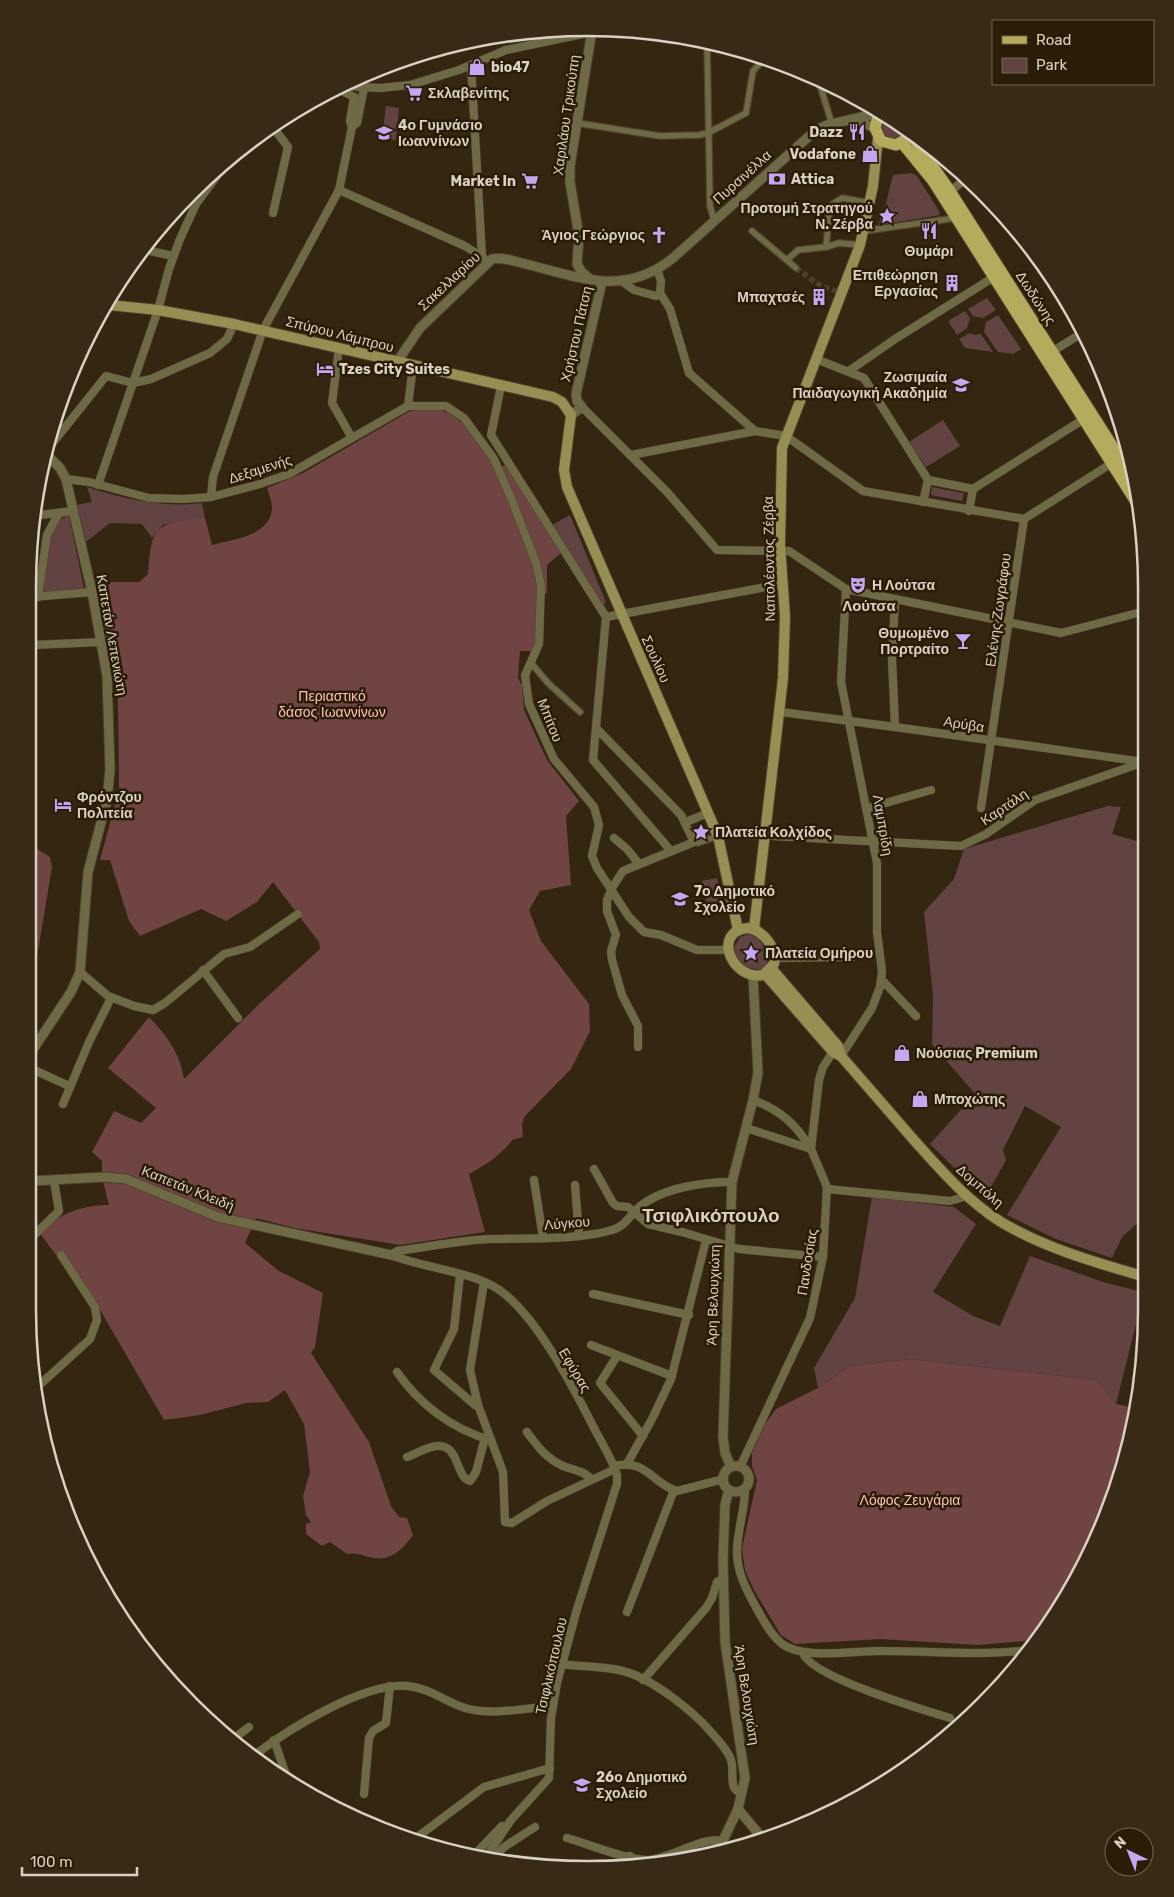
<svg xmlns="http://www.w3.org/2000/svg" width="1174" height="1897" viewBox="0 0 1174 1897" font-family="Rubik,sans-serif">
<rect width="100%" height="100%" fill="#342610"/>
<!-- green -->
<g fill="#624341">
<polygon points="386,106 399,108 396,140 382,138"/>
<polygon points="885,117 906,130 902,135 895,139 884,135 881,124"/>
<polygon points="912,173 917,176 939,211 940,215 879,225 882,211 884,211 893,175"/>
<polygon points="987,298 996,310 983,318 973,316 968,309"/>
<polygon points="965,311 970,318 967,328 957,335 948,321"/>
<polygon points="998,315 1021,349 1013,354 998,352 984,332 986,322"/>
<polygon points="970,333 974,335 981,334 993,352 965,348 959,339"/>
<polygon points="943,420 960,446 926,467 909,442"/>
<path d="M 87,487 C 124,499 163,508 202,503 L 205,518 L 163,525 L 152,538 L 142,524 L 110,523 L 86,542 L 77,505 L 92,502 Z"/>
<polygon points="932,487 964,493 962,501 931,495"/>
<path d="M 69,515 L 84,589 L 43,593 C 45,572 45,521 69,515 Z"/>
<polygon points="570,515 606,602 603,605 552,525"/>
<polygon points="1108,806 1121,807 1112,834 1144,843 1142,1219 1122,1237 1112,1258 1056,1239 1007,1215 1061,1127 1025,1106 1003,1150 1006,1160 985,1198 930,1144 975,1094 932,1044 933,995 924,912 954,879 964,849"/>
<polygon points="717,878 723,905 708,909 702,881"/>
<polygon points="749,934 759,939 769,955 767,964 761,970 744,967 736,958 733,949 740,937"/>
<polygon points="872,1197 954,1207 976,1224 933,1292 973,1316 1000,1326 1030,1256 1103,1282 1142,1292 1142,1300 1116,1404 1097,1380 910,1359 850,1366 818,1388 814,1368 855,1298"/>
</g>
<!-- forest -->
<g fill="#6f4442">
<path d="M 435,408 C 463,414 482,446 496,469 L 505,465 L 561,553 L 547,565 L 547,593 L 539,597 L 538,634 L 533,651 L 520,651 L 518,678 L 522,685 L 524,710 L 547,760 L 579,801 L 566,816 L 571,885 L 540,891 L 529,910 L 541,941 L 589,1004 L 590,1031 L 571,1069 L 524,1117 L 522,1125 L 523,1137 L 512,1140 C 502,1155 484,1166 469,1174 L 485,1232 L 400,1245 L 295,1228 L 256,1218 L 245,1243 L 279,1271 L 323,1293 L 315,1347 L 311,1353 L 369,1442 L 391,1506 L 399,1517 L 407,1518 L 413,1535 C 404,1548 392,1561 374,1558 C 364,1556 358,1552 347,1554 L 330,1542 L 322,1546 L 306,1534 L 306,1524 L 311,1522 L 306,1515 L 303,1496 L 310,1472 L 304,1424 L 285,1390 L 268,1402 L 246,1403 L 200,1415 L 164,1420 L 85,1284 L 63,1253 L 56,1255 L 39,1232 C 60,1214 81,1205 109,1205 L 102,1177 L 102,1161 L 92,1152 L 114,1111 L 141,1123 L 156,1108 L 108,1068 L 149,1017 C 167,1036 180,1053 184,1079 L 258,1005 L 320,949 L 319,942 L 273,882 L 257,902 L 226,921 L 201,909 L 140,936 L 129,921 L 110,860 L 100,860 L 119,790 L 119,775 L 118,699 L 96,582 L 139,582 L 148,574 C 152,524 155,524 205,518 L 212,545 C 233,539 271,536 272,508 C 272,501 269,494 267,488 L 303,473 L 410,411 Z"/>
<polygon points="32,846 50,857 52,867 37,957 32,998"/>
<polygon points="910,1359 1097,1380 1116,1404 1135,1408 1104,1524 1038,1638 1025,1641 978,1645 880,1639 795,1644 781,1635 754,1590 745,1570 742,1548 757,1480 752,1466 752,1453 765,1424 776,1409 818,1388 850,1366"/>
</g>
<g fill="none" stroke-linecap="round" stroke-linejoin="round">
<!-- pedestrian-tunnel -->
<polyline stroke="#4d402b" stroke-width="5.5" stroke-dasharray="5.5 3" stroke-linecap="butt" points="796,268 821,286 842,293"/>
<!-- pedestrian casing -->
<g stroke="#4f412d" stroke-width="8">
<g id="pedestrian">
<polyline points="592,32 617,29"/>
<polyline points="707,42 710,206 714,220"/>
<polyline points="818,79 832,124"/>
<polyline points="577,123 660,136 699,135 708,133 746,113 753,71 764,59"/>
<polyline points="752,231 796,268"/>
<polyline points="864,231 956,218"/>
<polyline points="826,247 830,206 842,198 870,203"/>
<polyline points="787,260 798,250 826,247 839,243 860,245"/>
<polyline points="531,663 548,683 580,712"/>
<polyline points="698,843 718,836"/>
</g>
</g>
<!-- minor casing -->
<g stroke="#4f412d" stroke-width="9">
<g id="minor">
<polyline points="471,65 482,256"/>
<polyline points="345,86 380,88 410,85 459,70 506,50 592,32"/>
<polyline points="338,89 354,97"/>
<polyline points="352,127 357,123 364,88"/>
<polyline points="339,190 465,246 485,259"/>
<polyline points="950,191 965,180"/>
<polyline points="273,213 288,147 273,127"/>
<polyline points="141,249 173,256"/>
<polyline points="623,282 634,290 656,296 660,293 661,281 657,269"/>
<polyline points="660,293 670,309 689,373 755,431"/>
<polyline points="339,348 332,403 352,438"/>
<polyline points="1053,351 1084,332"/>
<polyline points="816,359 864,378 928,480"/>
<polyline points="849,371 895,339 994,277"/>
<polyline points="501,386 491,435 606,617"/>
<polyline points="408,406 446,406 464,418 494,459 513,503 536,563 541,585 539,644 525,675 529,704 554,759 594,807 599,825 592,856 597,868 629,917 644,932 661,935 697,950 728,950"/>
<polyline points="582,407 668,493 717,550 789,551 846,589 1061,633 1145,611"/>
<polyline points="51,445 106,376 133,383 151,379 210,353 227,339 234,324"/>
<polyline points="631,455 755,431 786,436 863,491 1024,519"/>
<polyline points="66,479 89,482 149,498 183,499 211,497 260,484 289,474 408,406 413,366"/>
<polyline points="98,485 158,310 169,269 180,239 196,204 230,158"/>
<polyline points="211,497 213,477 263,330 339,190 352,127 350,121 354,97"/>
<polyline points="923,502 928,480 973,489 1084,419"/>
<polyline points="969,511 973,489"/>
<polyline points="32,516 73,511"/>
<polyline points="32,597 92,592"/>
<polyline points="38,597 47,535 59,513"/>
<polyline points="32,645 102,642"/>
<path d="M 780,712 C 901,727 1023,745 1144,762"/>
<polyline points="895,726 892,659 895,600"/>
<polyline points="597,729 681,815 694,842 623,871 612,888 607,900 607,911 616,935 611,951 612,960 622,995 638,1026 638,1047"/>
<polyline points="868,808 931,790"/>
<polyline points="981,808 1024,519 1112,463"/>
<polyline points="686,822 708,813"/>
<polyline points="718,836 731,834 961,846 986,834 1035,800 1144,762"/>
<polyline points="614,838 627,849 639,864"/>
<polyline points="671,851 593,760 606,617 782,584"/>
<polyline points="775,958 852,957"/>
<polyline points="203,970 238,1018"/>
<polyline points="80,972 108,996 134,1006 153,1010 165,1003 224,954 250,947 298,914"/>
<polyline points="882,980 916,1016"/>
<polyline points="841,1056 872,1008 880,987 882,971 877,932 877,863 841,682 846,589"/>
<polyline points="32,1069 69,1086"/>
<path d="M 753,1100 C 780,1110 796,1124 811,1149"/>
<polyline points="63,1104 89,1042 111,998"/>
<polyline points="746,1128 811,1149"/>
<polyline points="594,1169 613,1203 617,1206 628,1207 648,1224 682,1232 739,1249 823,1257"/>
<polyline points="534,1180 543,1238"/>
<polyline points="575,1185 579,1235"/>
<polyline points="827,1189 950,1201 967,1196"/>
<polyline points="32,1237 59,1211 54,1181"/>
<path d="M 391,1255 C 424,1268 463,1270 493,1286 C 534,1309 574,1389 595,1430 C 603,1445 612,1459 617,1475 L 617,1484 L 577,1609 L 557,1683 L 551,1718 L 549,1778 L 511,1820 L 487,1856"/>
<path d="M 391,1255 L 397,1251 C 428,1247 460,1240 491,1239 C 526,1238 580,1240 612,1230 C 624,1227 630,1216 638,1208 C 661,1188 702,1182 732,1182"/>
<polyline points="460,1275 454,1329 434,1370 475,1405 478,1405"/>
<polyline points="484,1282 470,1370 478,1405 503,1472 505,1522 512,1523 547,1501 615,1469"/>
<polyline points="593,1294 689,1315"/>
<polyline points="591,1345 672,1376"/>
<polyline points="617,1356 600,1383 643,1436"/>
<path d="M 397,1372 C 419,1404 452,1429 490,1440"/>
<polyline points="34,1390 90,1339 97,1320 95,1307 61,1255"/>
<path d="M 527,1432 C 537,1446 547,1459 563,1466 C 573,1470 585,1471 591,1479"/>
<path d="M 407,1457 C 416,1454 428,1446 437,1446 C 460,1444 455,1477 470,1481 L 476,1472 L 485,1438"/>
<polyline points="627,1464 652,1419 671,1379 706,1240"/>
<path d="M 614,1466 C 649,1459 650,1483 677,1491 L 724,1479"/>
<polyline points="740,1467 810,1318 823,1257 827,1187 811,1149 819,1080 823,1067 833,1052"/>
<path d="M 745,1489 C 745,1510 737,1531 737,1552 C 737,1573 747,1591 757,1609 C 764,1621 770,1634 781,1643 C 803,1661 856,1650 884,1651 C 934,1651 982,1656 1031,1650"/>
<polyline points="627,1612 674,1490"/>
<path d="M 803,1653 C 811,1677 924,1710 950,1718"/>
<path d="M 561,1664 C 581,1667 603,1666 623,1671 C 651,1678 692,1710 711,1732 C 718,1740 728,1750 731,1760 C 735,1772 727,1790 742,1793"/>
<polyline points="643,1680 706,1608 712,1598 717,1582 722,1579"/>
<polyline points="232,1740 249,1727"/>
<polyline points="274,1740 288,1781"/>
<path d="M 252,1757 C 287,1730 363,1682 408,1686 C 429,1688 446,1702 465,1708 C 492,1716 525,1708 552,1706"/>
<polyline points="364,1794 369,1738 373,1731 386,1723 390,1686"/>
<path d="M 567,1838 C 588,1844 630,1861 649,1860 C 673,1858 702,1836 723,1841"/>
<polyline points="412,1841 484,1787 550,1768"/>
<polyline points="476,1853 502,1826"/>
<polyline points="494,1857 504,1847 535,1827"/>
<polyline points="623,1866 630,1856"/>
</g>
</g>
<!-- tertiary casing -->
<g stroke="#4f412d" stroke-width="11">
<g id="tertiary">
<polyline points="852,119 875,128"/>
<polyline points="590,279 581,271 577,264 579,236 570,182 570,166 592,30"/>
<path d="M 397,362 L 420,328 L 492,259 C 504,256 518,263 530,265 C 583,279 626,296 673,258 L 816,130 L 827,125 L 879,113"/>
<polyline points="571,415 582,407 577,401 576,394 602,282"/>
<polyline points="32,1051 71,992 80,972 88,872 107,800 110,769 107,676 92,592 66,479 60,468 48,456"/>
<polyline points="32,1181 105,1177 126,1179 218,1217 391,1255"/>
<circle cx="736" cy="1479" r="13"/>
<polyline points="731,1467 725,1453 723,1437 732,1182 753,1100 758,1073 753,975"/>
<polyline points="738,1809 763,1839"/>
<polyline points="717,1853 738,1809 745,1778 725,1642 723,1560 725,1505 729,1490"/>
</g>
</g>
<!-- secondary casing -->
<g stroke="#4f412d" stroke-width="12">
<g id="secondary">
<polyline points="109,305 158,310 234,324 553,397 562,402 571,415 564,470 567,487 718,836 738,930"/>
<path d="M 748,928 C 763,930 778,949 774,964 L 763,975 C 732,981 711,931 748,928 Z"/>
<polyline points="754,929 783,678 785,616 780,545 782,448 860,245 873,186 878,138"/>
<polyline points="771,968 838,1046 841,1056"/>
<path d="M 765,974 L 833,1052 L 841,1056 C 865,1084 889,1111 913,1139 C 940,1169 966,1200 1001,1222 C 1045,1248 1094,1262 1142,1276"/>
</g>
</g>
<!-- primary casing -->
<g stroke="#4f412d" stroke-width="13">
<g id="primary">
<polyline points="879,113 875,128 881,141 896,145 908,138"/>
<polyline points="911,135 950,191 1134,480"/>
<polyline points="902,143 933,181 1138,505"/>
</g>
</g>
<!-- pedestrian -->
<use href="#pedestrian" stroke="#6f6a46" stroke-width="5.5"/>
<!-- minor -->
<use href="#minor" stroke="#6f6a46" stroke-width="8"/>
<!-- tertiary -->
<use href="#tertiary" stroke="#6f6a46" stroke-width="9"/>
<!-- secondary -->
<use href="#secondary" stroke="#968f53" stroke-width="10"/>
<!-- primary -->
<use href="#primary" stroke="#b5ab5c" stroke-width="11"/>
</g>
<!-- icons -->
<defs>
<g id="shop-bare" transform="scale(1.35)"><path d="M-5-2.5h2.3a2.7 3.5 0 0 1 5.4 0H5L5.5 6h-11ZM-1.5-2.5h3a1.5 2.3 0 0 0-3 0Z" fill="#c6a6f0" stroke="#2a1c07" stroke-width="2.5" paint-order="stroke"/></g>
<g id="supermarket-bare" transform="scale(1.35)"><path d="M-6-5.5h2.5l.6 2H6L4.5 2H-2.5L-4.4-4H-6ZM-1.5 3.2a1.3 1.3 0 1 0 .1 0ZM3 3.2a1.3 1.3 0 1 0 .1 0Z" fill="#c6a6f0" stroke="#2a1c07" stroke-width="2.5" paint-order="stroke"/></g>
<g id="restaurant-bare" transform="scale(1.35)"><path d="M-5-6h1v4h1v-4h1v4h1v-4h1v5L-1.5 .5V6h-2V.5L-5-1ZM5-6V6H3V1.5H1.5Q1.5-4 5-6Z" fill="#c6a6f0" stroke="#2a1c07" stroke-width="2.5" paint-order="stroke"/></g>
<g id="school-bare" transform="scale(1.35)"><path d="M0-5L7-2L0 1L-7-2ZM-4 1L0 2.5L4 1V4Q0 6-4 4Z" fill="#c6a6f0" stroke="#2a1c07" stroke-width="2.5" paint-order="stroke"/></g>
<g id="bank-bare" transform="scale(1.35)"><path d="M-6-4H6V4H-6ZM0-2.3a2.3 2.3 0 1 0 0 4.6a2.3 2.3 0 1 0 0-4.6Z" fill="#c6a6f0" stroke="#2a1c07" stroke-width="2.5" paint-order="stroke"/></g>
<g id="sight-bare" transform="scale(1.35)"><path d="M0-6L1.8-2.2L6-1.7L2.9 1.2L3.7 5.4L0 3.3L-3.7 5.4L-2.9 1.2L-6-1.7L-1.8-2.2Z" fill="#c6a6f0" stroke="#2a1c07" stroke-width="2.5" paint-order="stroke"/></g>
<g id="church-bare" transform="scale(1.35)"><path d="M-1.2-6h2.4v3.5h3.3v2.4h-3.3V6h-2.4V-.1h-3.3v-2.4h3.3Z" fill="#c6a6f0" stroke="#2a1c07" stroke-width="2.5" paint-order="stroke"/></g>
<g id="building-bare" transform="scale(1.35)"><path d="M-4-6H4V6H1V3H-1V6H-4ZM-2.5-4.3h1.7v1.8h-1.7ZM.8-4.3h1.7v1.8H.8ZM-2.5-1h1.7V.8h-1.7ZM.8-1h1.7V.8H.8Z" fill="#c6a6f0" stroke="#2a1c07" stroke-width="2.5" paint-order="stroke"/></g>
<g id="hotel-bare" transform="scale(1.35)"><path d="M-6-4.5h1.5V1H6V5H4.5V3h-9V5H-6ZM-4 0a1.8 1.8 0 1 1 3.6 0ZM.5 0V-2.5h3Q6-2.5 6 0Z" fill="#c6a6f0" stroke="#2a1c07" stroke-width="2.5" paint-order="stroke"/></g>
<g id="theatre-bare" transform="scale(1.35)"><path d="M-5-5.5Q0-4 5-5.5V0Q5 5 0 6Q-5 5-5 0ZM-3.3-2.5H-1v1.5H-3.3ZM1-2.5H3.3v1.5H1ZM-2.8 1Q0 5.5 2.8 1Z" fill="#c6a6f0" stroke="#2a1c07" stroke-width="2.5" paint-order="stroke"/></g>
<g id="bar-bare" transform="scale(1.35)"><path d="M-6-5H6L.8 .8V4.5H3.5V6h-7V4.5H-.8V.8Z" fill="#c6a6f0" stroke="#2a1c07" stroke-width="2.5" paint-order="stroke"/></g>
</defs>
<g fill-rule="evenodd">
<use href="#shop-bare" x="477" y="67"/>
<use href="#supermarket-bare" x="414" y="93"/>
<use href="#restaurant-bare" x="857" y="132"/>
<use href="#school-bare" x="384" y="133"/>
<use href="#shop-bare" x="870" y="154"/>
<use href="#bank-bare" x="777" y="179"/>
<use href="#supermarket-bare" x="530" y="181"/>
<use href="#sight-bare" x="887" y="216"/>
<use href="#restaurant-bare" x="929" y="231"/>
<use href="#church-bare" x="659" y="235"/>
<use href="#building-bare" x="952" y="283"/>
<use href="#building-bare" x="819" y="297"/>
<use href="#hotel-bare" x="325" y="369"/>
<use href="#school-bare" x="961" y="385"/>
<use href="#theatre-bare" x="858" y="585"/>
<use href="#bar-bare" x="963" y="641"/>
<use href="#hotel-bare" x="63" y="805"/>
<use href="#sight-bare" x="701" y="832"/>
<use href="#school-bare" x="680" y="899"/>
<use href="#sight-bare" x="751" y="953"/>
<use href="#shop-bare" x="902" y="1053"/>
<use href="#shop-bare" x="920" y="1099"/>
<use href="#school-bare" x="582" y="1785"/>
</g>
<g text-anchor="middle" stroke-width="5" stroke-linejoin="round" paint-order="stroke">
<!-- poi labels -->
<g font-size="14" font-weight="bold" fill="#dad1c4" stroke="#2a1c07" text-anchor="start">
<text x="491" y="72">bio47</text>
<text x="428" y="98">Σκλαβενίτης</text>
<text x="398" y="130">4ο Γυμνάσιο<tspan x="398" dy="16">Ιωαννίνων</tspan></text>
<text x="843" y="137" text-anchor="end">Dazz</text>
<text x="856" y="159" text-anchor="end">Vodafone</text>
<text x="791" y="184">Attica</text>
<text x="516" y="186" text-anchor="end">Market In</text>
<text x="873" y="213" text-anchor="end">Προτομή Στρατηγού<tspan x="873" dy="16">Ν. Ζέρβα</tspan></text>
<text x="645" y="240" text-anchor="end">Άγιος Γεώργιος</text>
<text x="929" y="256" text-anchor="middle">Θυμάρι</text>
<text x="938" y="280" text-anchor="end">Επιθεώρηση<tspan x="938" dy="16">Εργασίας</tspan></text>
<text x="805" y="302" text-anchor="end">Μπαχτσές</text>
<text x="339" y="374">Tzes City Suites</text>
<text x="947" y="382" text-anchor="end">Ζωσιμαία<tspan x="947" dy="16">Παιδαγωγική Ακαδημία</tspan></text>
<text x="872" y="590">Η Λούτσα</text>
<text x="949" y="638" text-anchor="end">Θυμωμένο<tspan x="949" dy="16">Πορτραίτο</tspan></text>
<text x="77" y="802">Φρόντζου<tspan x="77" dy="16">Πολιτεία</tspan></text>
<text x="715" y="837">Πλατεία Κολχίδος</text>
<text x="694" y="896">7ο Δημοτικό<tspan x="694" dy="16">Σχολείο</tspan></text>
<text x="765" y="958">Πλατεία Ομήρου</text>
<text x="916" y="1058">Νούσιας Premium</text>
<text x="934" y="1104">Μποχώτης</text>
<text x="596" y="1782">26ο Δημοτικό<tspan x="596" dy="16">Σχολείο</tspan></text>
</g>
<!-- street labels -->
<g font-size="14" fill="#dad1c4" stroke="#2a1c07">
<text transform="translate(566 115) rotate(-82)" y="5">Χαριλάου Τρικούπη</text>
<text transform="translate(742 177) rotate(-42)" y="5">Πυρσινέλλα</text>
<text transform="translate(449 281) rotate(-43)" y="5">Σακελλαρίου</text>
<text transform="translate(1036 298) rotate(57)" y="5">Δωδώνης</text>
<text transform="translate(340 334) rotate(14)" y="5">Σπύρου Λάμπρου</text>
<text transform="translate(576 334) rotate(-77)" y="5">Χρήστου Πάτση</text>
<text transform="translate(260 469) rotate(-18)" y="5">Δεξαμενής</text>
<text transform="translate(769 559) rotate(-91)" y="5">Ναπολέοντος Ζέρβα</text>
<text transform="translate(998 610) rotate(-82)" y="5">Ελένης Ζωγράφου</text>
<text transform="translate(112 635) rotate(80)" y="5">Καπετάν Λεπενιώτη</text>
<text transform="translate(656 659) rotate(66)" y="5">Σουλίου</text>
<text transform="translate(550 720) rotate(68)" y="5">Μπίτου</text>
<text transform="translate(964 724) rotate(9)" y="5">Αρύβα</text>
<text transform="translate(1004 807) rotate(-34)" y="5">Καρτάλη</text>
<text transform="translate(883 825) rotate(80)" y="5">Λαμπρίδη</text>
<text transform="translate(980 1186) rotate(41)" y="5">Δομπόλη</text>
<text transform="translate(188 1188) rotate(22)" y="5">Καπετάν Κλειδή</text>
<text transform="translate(567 1223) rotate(-5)" y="5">Λύγκου</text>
<text transform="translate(807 1262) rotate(-81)" y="5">Πανδοσίας</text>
<text transform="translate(713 1295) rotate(-88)" y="5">Άρη Βελουχιώτη</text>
<text transform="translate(575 1370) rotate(59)" y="5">Εφύρας</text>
<text transform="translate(551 1666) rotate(-77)" y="5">Τσιφλικόπουλου</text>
<text transform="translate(747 1695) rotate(81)" y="5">Άρη Βελουχιώτη</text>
</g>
<!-- park labels -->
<g font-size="14" fill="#fdbfbb" stroke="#2a1c07">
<text x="332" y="701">Περιαστικό<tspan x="332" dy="16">δάσος Ιωαννίνων</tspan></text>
<text x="910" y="1505">Λόφος Ζευγάρια</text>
</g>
<!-- neighbourhood labels -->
<g font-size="15" font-weight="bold" fill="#dad1c4" stroke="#2a1c07">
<text x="869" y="611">Λούτσα</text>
</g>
<!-- district labels -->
<g font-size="19" font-weight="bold" fill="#dad1c4" stroke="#2a1c07">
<text x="711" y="1222">Τσιφλικόπουλο</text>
</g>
</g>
<!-- crop -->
<path d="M0 0H1174V1897H0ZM587 36H587A551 551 0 0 1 1138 587V1310A551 551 0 0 1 587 1861H587A551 551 0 0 1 36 1310V587A551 551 0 0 1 587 36Z" fill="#382a16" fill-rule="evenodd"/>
<path fill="none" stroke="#dad1c4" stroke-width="2.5" d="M587 36H587A551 551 0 0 1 1138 587V1310A551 551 0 0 1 587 1861H587A551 551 0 0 1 36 1310V587A551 551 0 0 1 587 36Z"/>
<!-- legend -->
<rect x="992" y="20" width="162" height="65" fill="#2a1c07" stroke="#706453"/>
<rect x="1002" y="36" width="25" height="8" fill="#b5ab5c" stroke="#706453"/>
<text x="1036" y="45" font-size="15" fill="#dad1c4">Road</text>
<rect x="1002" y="58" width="25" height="15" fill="#624341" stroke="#706453"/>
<text x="1036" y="70" font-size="15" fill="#dad1c4">Park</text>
<!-- north arrow -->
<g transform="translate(1129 1852) rotate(317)"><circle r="24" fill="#2a1c07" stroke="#706453"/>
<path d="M0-4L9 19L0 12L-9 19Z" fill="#c6a6f0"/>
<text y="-8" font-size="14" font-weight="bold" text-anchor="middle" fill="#dad1c4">N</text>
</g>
<!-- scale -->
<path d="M22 1867v8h115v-8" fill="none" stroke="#dad1c4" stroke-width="2.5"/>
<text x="30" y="1867" font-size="15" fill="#dad1c4" stroke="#2a1c07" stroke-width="4" paint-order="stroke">100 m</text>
</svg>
